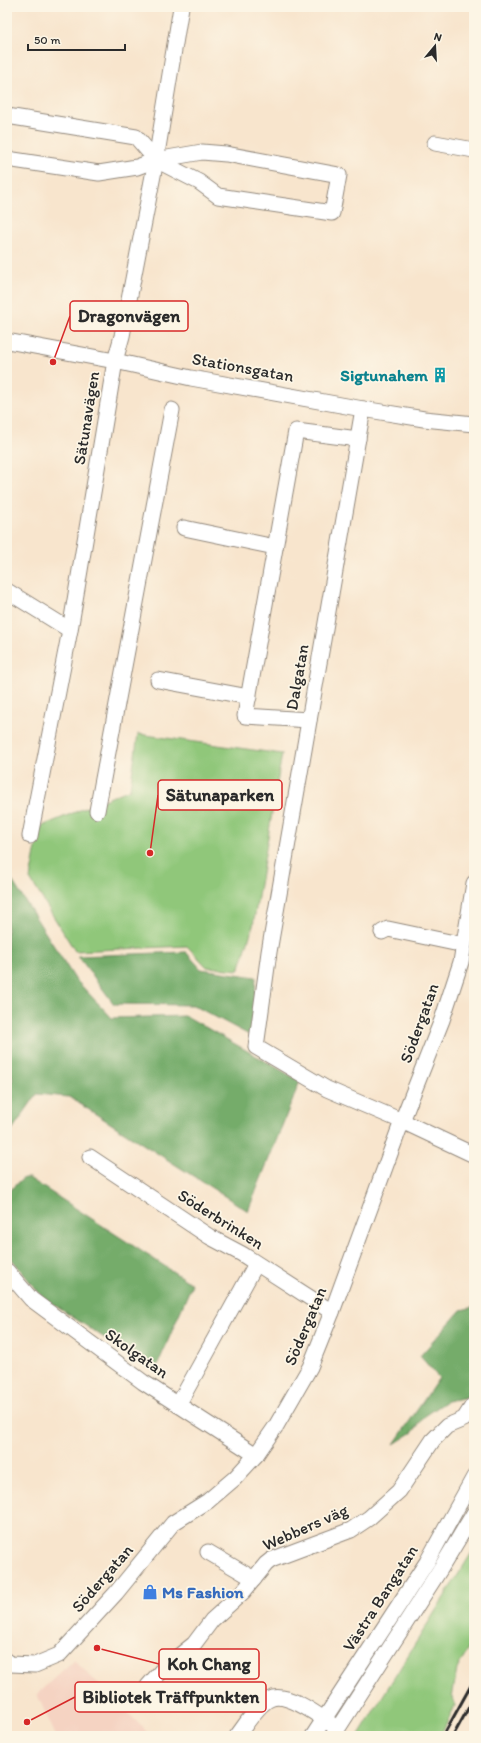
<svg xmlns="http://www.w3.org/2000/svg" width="481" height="1743" viewBox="0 0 481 1743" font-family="Itim,sans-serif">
<rect width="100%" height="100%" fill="#fcf5e5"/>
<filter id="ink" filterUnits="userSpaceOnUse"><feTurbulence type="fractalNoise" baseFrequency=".025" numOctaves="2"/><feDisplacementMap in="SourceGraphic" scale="8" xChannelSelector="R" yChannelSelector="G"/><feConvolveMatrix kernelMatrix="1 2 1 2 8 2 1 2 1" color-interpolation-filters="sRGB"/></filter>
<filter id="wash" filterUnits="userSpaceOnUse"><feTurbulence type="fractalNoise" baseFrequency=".012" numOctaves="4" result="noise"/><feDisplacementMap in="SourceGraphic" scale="16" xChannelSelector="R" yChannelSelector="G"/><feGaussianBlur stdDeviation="0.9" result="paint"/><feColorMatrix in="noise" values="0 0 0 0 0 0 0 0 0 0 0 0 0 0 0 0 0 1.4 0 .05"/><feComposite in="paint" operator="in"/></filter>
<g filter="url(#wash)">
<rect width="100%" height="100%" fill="#f8e5cd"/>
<!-- built -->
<polygon fill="#f5d3c2" points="74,1660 151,1736 56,1736 37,1694"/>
<!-- green -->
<g fill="#90c77a" stroke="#5e7952">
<polygon points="138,734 282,754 253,926 239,970 207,967 187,946 75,951 30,879 40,827 130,789"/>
<polygon points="474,1549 474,1638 457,1669 452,1698 455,1706 441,1734 437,1733 430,1736 358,1736"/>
</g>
<!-- forest -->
<g fill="#74ac6a" stroke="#506c4a">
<polygon points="9,858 11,879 75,979 112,1018 186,1016 300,1081 248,1211 69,1097 37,1094 7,1137 7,1089 13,1079 7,1061 7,859"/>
<polygon points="186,952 201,969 256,977 253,1037 193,1005 114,1004 78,956"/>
<polygon points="24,1178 29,1178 192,1284 155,1371 42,1297 7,1253 7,1192"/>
<polygon points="474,1307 474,1396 447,1401 425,1416 413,1432 394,1444 439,1378 420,1356 461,1310"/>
</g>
</g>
<g filter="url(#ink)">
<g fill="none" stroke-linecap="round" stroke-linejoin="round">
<!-- minor casing -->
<g stroke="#92887c" stroke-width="17">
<g id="minor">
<polyline points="7,116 136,137 156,160 199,182 218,196 332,213 339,175 226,154 202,152 156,160 137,167 99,173 7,159"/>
<polyline points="435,143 474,150"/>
<polyline points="7,341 115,361 191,378 363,409 424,419 474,424"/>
<polyline points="363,409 269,952 256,1047 327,1089 402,1121 474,1155"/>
<polyline points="184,528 275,547"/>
<polyline points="7,591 70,630"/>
<polyline points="158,680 249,697"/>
<polyline points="309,720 245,716 296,431 358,439"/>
<polyline points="97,811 172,410"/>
<polyline points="30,836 70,630 115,361 122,336 156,160 181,7"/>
<polyline points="382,932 388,929 464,945"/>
<polyline points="90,1157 210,1237 242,1254 332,1312"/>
<polyline points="7,1271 31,1299 143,1382 256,1455"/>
<polyline points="178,1405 256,1264"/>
<polyline points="208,1552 254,1579"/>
<polyline points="7,1661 10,1664 35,1665 59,1655 116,1593 173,1523 208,1501 235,1478 256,1455 276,1426 310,1367 332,1312 402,1121 442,1020 461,962 474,883"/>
<polyline points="148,1686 164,1668 194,1644 212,1620 243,1592 266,1564 271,1560 351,1530 369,1518 399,1491 433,1440 447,1426 464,1419 473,1405"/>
<path d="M 237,1736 C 245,1726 258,1704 270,1699 C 286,1691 318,1715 331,1724"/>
<polyline points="313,1736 427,1562 474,1477"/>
<polyline points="333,1736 441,1568 474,1513"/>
</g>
</g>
<!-- minor -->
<use href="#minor" stroke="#fff" stroke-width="15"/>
<!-- rail -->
<g stroke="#2b2b2b" stroke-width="3">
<polyline points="443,1736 474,1680"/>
<polyline points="453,1736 474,1698"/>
</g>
</g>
</g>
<!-- icons -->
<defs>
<g id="building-bare" transform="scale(1.2)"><path d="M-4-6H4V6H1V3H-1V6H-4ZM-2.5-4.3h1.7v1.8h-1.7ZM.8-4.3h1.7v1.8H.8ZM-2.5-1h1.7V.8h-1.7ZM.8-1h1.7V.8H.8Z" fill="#0f9aa8" stroke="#fcf5e5" stroke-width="2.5" paint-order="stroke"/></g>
<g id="shop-bare" transform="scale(1.2)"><path d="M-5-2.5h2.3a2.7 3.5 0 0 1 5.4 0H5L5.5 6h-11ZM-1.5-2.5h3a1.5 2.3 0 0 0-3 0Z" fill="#3f7fe0" stroke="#fcf5e5" stroke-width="2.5" paint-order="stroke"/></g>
</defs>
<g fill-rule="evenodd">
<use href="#building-bare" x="440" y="375"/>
<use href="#shop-bare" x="150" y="1592"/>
</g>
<g text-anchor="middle" stroke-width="3.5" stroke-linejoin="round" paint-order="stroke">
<!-- street labels -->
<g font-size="17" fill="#2b2b2b" stroke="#fcf5e5">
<text transform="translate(243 367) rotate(10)" y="6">Stationsgatan</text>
<text transform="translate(86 418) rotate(-81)" y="6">Sätunavägen</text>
<text transform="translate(297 677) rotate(-80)" y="6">Dalgatan</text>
<text transform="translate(419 1023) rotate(-70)" y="6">Södergatan</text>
<text transform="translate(221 1219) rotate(32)" y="6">Söderbrinken</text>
<text transform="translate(305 1326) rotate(-67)" y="6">Södergatan</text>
<text transform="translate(137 1353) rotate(35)" y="6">Skolgatan</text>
<text transform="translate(305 1527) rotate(-24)" y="6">Webbers väg</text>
<text transform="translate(102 1578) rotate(-49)" y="6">Södergatan</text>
<text transform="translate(380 1598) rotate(-57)" y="6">Västra Bangatan</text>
</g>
<!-- culture labels -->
<g font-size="17" font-weight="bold" fill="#0d838f" stroke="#fcf5e5" text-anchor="end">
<text x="428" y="381">Sigtunahem</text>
</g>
<!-- shop labels -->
<g font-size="17" font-weight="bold" fill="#366cbe" stroke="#fcf5e5" text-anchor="start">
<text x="162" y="1598">Ms Fashion</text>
</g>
</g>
<!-- callouts -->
<path fill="none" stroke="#d62828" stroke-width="1.5" d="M53 362L70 316M150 853L158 795M97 1648L159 1664M27 1722L75 1697"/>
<g fill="#d62828" stroke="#fcf5e5" stroke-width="1.5">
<circle cx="53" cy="362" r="4"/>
<circle cx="150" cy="853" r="4"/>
<circle cx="97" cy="1648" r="4"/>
<circle cx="27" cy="1722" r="4"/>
</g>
<g fill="#fcf5e5" stroke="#d62828" stroke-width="1.5">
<rect x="70" y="301" width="118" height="30" rx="4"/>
<rect x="158" y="780" width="124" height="30" rx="4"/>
<rect x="159" y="1649" width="100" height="30" rx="4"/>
<rect x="75" y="1682" width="191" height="30" rx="4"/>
</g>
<g font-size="18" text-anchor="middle" font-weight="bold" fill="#2b2b2b">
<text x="129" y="322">Dragonvägen</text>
<text x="220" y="801">Sätunaparken</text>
<text x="209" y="1670">Koh Chang</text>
<text x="171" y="1703">Bibliotek Träffpunkten</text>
</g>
<!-- margin -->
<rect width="481" height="1743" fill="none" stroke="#fcf5e5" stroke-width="24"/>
<!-- north arrow -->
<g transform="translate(435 46) rotate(18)" stroke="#fcf5e5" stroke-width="3" paint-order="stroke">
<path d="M0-3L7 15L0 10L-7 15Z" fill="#2b2b2b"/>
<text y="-6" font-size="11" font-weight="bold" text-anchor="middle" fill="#2b2b2b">N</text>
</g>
<!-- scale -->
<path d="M28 44v6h97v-6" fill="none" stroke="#2b2b2b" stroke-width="2"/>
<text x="34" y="44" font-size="12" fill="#2b2b2b" stroke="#fcf5e5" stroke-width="3" paint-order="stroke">50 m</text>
</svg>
